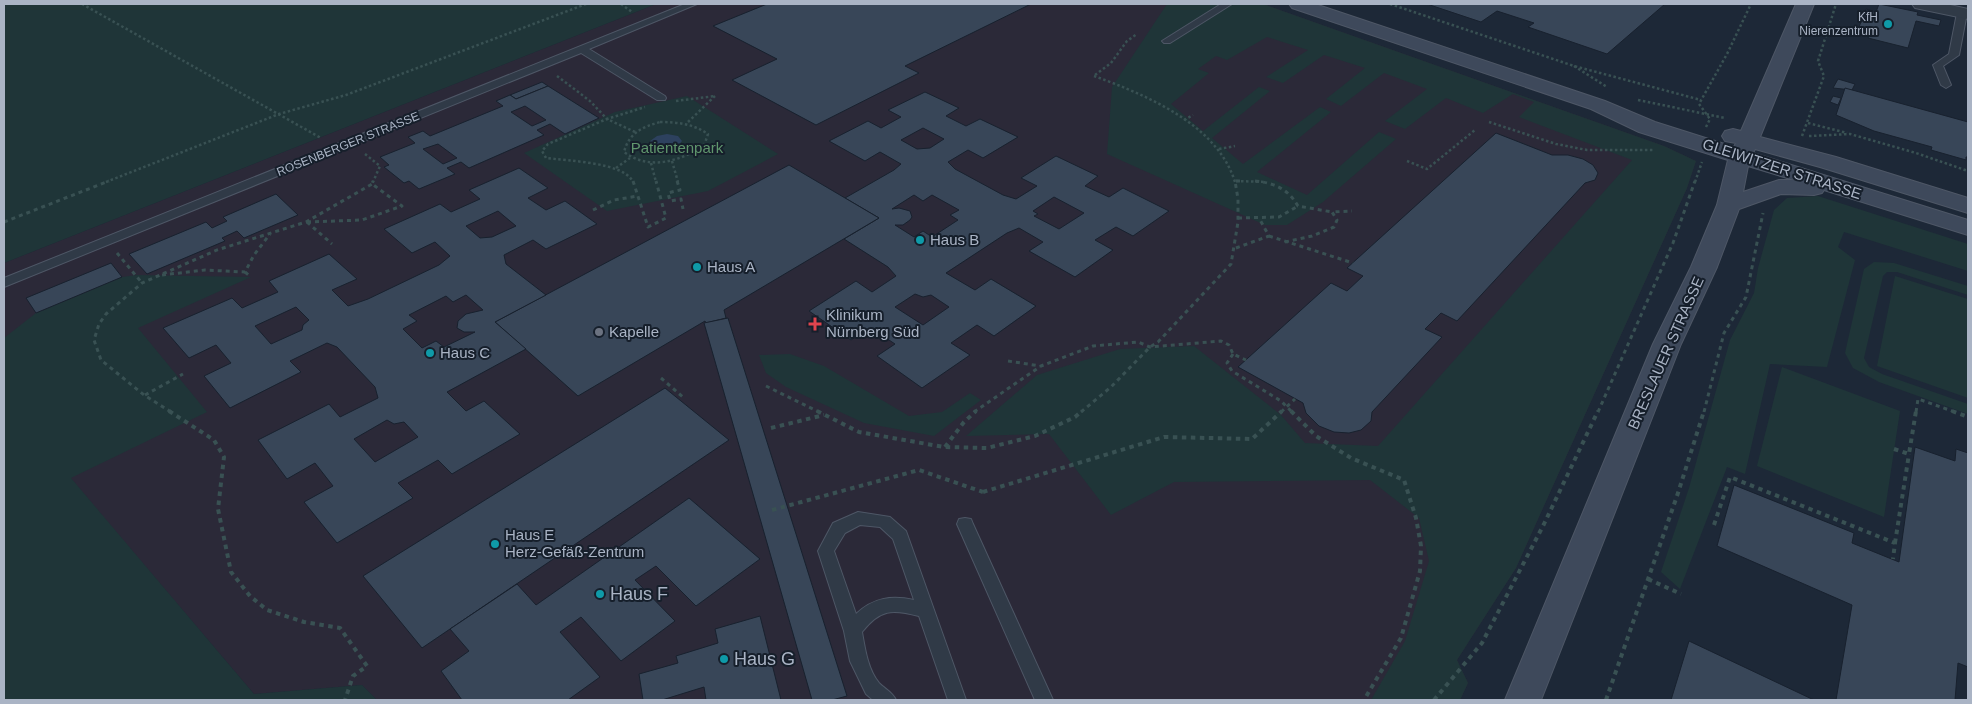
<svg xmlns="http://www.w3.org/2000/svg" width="1972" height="704" viewBox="0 0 1972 704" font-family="Helvetica,sans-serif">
<rect width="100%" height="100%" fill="#1d2837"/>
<!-- medical -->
<polygon fill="#2b2938" points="656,4 1263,4 1664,146 1696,161 1687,188 1516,568 1457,660 1468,683 1460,700 377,700 362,685 254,694 70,478 4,384 4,263"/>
<!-- green -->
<g fill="#1f3538">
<polygon points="4,4 656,4 4,263"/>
<polygon points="1167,4 1263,4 1664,146 1696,161 1687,188 1516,568 1457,660 1468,683 1460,700 1371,700 1405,641 1429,561 1419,518 1370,480 1174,482 1111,515 1049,434 966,436 1037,375 1120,349 1194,346 1281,415 1305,443 1378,446 1632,160 1519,117 1534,102 1513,94 1483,113 1446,98 1405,129 1385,121 1427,89 1384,73 1341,106 1326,99 1365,68 1324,55 1283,83 1266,77 1308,50 1267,37 1227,60 1216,56 1198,69 1209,73 1171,104 1203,131 1259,87 1270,91 1212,138 1243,164 1320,107 1331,112 1257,172 1307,195 1379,132 1396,139 1323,202 1287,225 1265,225 1107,154 1112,87"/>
<polygon points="687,96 778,154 708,191 607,211 524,153 615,112"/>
<polygon points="1818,196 1968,244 1968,271 1844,232 1838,247 1855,260 1827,367 1770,364 1745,474 1727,467 1680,589 1661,572 1689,488 1730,340 1754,293 1758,268 1774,210 1787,198"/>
<polygon points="1874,262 1894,263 1968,286 1968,295 1897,272 1887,272 1883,276 1864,358 1869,367 1882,374 1968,404 1968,414 1879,382 1853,368 1845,353 1864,269"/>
<polygon points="137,275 251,277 138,328 207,412 71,478 254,694 362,685 377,700 4,700 4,338 36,313 122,277"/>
<polygon points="1895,276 1968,299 1968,398 1877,366"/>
<polygon points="790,354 824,366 909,416 942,412 970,393 981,400 934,436 864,423 786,387 766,373 759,355"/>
<polygon points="1782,367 1900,411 1884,517 1757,466"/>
</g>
<!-- water -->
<path fill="#2d415e" d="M 667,134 L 678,136 L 682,141 C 674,152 661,153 650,147 L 650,141 L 657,136 Z"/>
<!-- building -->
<g fill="#384658" stroke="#18212e" fill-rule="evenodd">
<polygon points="767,4 1031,4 905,66 919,73 816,125 732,80 777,59 713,26"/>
<polygon points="1427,4 1665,4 1607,54 1528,27 1534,23 1497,11 1481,22"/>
<polygon points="1879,4 1918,12 1917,15 1941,20 1939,26 1916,21 1908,48 1868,38 1872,30 1859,27 1866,9 1876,12"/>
<polygon points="1838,79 1855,84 1852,90 1833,88"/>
<polygon points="542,82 548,86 516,99 510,95"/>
<path d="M 548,86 L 599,118 L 565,134 L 550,124 L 537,130 L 544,135 L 469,168 L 461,162 L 447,168 L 455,174 L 419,189 L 409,181 L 404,183 L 384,167 L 389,165 L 380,157 L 415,143 L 408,137 L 423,131 L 430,136 L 503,106 L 496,101 L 510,95 L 516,99 ZM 525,106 L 546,120 L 532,126 L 511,112 ZM 438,144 L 457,158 L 443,164 L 423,149 Z"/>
<polygon points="1845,88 1968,122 1968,157 1966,157 1966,160 1931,150 1932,147 1874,131 1836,115"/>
<path d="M 925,92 L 959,108 L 946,116 L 966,126 L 980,119 L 1018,137 L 983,158 L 968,150 L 948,162 L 955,169 L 1003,195 L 1016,199 L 1037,186 L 1021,178 L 1056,156 L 1098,176 L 1085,186 L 1109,197 L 1123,188 L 1169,211 L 1133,236 L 1116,227 L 1095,240 L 1113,250 L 1075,277 L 1029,251 L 1043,242 L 1019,228 L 1007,233 L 946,273 L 975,290 L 991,279 L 1036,306 L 994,336 L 977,325 L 951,343 L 970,355 L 922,388 L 877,356 L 895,344 L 871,328 L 851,340 L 809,311 L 856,281 L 872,292 L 896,276 L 888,267 L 844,239 L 879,218 L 845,198 L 894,170 L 901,164 L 880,152 L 865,161 L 829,141 L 868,121 L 881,128 L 901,117 L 888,110 ZM 923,128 L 944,139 L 930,148 L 917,149 L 901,140 ZM 914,195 L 923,201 L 932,195 L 959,210 L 950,215 L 958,220 L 932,237 L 923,231 L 914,237 L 895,225 L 903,225 L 910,220 L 912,217 L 910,211 L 899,208 L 892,209 ZM 1054,197 L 1084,213 L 1059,229 L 1034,216 L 1038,214 L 1033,211 ZM 915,294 L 923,297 L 931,295 L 949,307 L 923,325 L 895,307 Z"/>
<polygon points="1833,96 1841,98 1838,105 1830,102"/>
<polygon points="1496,133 1552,155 1568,155 1583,159 1593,165 1598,173 1595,180 1585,183 1457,321 1441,313 1425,329 1442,337 1372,412 1371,421 1361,430 1349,433 1334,432 1319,426 1306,413 1303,403 1238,367 1331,283 1347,291 1363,276 1347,268"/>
<polygon points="789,165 879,218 724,310 726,318 706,323 705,321 578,396 495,322"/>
<path d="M 519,168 L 548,188 L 528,198 L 546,210 L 565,201 L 597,224 L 546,249 L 533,240 L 504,255 L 506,264 L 546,295 L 495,322 L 526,349 L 447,392 L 466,411 L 484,401 L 520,434 L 452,474 L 438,460 L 398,483 L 413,498 L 337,543 L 304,502 L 333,486 L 315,463 L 287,479 L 258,440 L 329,404 L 340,417 L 378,398 L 375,387 L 337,347 L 327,343 L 290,361 L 301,372 L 230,408 L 204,376 L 231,363 L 216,345 L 189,358 L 163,328 L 232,298 L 242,308 L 278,292 L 269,281 L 329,254 L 357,279 L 332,290 L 348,306 L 368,299 L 439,265 L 450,256 L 435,242 L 412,253 L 384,229 L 440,204 L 451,212 L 480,199 L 469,190 ZM 498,211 L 516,226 L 492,237 L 480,238 L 466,226 ZM 466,295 L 483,310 L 466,314 L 458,321 L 457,328 L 464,332 L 475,332 L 444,347 L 436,341 L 422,348 L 403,329 L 417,321 L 409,315 L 446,296 L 453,302 ZM 296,307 L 309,320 L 303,325 L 302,330 L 271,344 L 255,326 ZM 387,420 L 394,424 L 404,422 L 418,437 L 375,462 L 354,439 Z"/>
<polygon points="276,194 298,215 244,238 237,231 222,238 225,241 147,274 129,254 206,222 212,228 227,221 223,217"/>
<polygon points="111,263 122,277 36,313 26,298"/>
<polygon points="728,318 847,696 832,700 812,700 704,323"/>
<polygon points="665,388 729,440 422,648 363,576"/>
<polygon points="1915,447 1955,461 1956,449 1968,453 1968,667 1958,663 1955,700 1836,700 1852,605 1717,546 1734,485 1854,533 1852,543 1899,562"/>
<polygon points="689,498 760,559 696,606 656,566 635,580 675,621 621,661 581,617 560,632 600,677 568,700 462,700 441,671 469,651 450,629 517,584 536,605"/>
<polygon points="760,616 781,700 706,700 704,687 662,700 643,700 639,674 678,663 676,656 718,643 715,629"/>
<polygon points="1689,641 1814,700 1671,700"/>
</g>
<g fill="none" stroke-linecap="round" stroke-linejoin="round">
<!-- service casing -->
<g stroke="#4e5766" stroke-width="2">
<g id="service">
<polygon points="685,4 697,4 589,49 665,96 666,98 665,100 657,100 581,53 4,287 4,278"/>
<polygon points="1221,4 1232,4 1170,43 1164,43 1162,41"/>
<polygon points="1962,10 1967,13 1959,55 1943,66 1951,85 1946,88 1941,85 1933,65 1949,54 1957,13"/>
<path d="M 858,512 L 890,517 L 906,531 L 966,700 L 948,700 L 919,616 C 892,609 880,609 862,632 C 865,649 868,670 879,683 C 885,689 892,692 896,700 L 873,700 L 866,694 L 850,661 L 844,631 L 818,551 L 833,523 ZM 860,525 L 880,527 L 893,539 L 914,600 C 891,595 873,598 856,614 L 834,551 L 845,533 Z"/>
<polygon points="965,518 971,519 973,524 1053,700 1035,700 957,524 959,519"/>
</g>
</g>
<!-- minor casing -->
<g stroke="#4e5766" stroke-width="2">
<polygon id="minor" points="1912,4 1946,4 1968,9 1968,19 1915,8"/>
</g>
<!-- secondary casing -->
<g stroke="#4e5766" stroke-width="2">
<path id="secondary" d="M 1289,4 L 1315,4 L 1605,101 L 1655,122 L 1734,147 L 1736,143 L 1725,141 L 1722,136 L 1725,131 L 1733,129 L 1741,131 L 1796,4 L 1814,4 L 1760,137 L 1836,157 L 1968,198 L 1968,213 L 1820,167 L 1755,149 L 1753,153 L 1968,220 L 1968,235 L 1824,190 L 1822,193 L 1814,195 L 1781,194 L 1739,209 L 1717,267 L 1681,344 L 1541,700 L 1505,700 L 1653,344 L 1691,267 L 1717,205 L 1728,160 L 1639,132 L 1591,109 L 1292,8 ZM 1748,166 L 1794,180 L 1779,180 L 1743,192 Z"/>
</g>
<!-- path-far2 -->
<g stroke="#395153" stroke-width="2.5" stroke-dasharray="2.5 2.5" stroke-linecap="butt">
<polyline points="82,4 321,138"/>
<polyline points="621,4 632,12"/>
<polyline points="1390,4 1574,66 1701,100"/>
<polyline points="1574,66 1607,87"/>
<polyline points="1095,75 1111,63 1127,41 1137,34"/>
<path d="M 557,76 L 590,101 L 607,119 L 548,144 L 542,151 L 546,158 C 567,161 624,162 633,182"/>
<path d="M 1094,76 C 1146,95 1217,124 1235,182"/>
<polyline points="1638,100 1725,118"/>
<polyline points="676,101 715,96"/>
<polyline points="1184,120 1193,115"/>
<path d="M 660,122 C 678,122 693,124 708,134 L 704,146 C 679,161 650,171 624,152 C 629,133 642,127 660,122 Z"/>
<polyline points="688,122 715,96"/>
<polyline points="1489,122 1556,144 1587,150 1654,150"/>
<polyline points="1808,123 1847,133"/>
<polyline points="1706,127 1710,119 1699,104 1727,54 1751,4"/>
<polyline points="635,132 607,119 645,107"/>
<polyline points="1802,136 1824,76 1818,61 1836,4"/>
<polyline points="1809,136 1850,134 1916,153 1968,171"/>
<polyline points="1219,149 1235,146"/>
<polyline points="365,154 380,166 373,182"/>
<polyline points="672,161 678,182"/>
<polyline points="1407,161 1427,169 1475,130"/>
<polyline points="651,163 656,182"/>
<polyline points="616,168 630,158"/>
<polyline points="1236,181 1266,182"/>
<polyline points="106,182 279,114 346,95 586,4"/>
<polyline points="1695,182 1702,162"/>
</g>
<!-- path-far1 -->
<g stroke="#395153" stroke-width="3" stroke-dasharray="4 4" stroke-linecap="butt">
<polyline points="633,181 648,227 666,218 656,181"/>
<polyline points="677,181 680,190 668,193 670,201 681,199 683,209"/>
<polyline points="1236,181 1242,181"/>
<path d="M 1255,181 C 1275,183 1288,189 1298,206 L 1332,212"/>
<polyline points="593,210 614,200 638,196"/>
<polyline points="1238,218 1279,217 1298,206"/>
<polyline points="4,222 109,181"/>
<polyline points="307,222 362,220 402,206 372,184 373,181"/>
<polyline points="307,222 332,244"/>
<polyline points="1269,236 1353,263"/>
<polyline points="1285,242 1312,236 1334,227 1337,220 1332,212 1352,211"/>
<polyline points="1236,248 1269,236 1259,218"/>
<polyline points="117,253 142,283"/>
<polyline points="245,272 251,277"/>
<polyline points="162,275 205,270 245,272 254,255 270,234"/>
<polyline points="1233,354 1227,363 1232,371 1281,401 1292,412"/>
<polyline points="1008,361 1040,366"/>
<polyline points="661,378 684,398"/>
<polyline points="766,386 819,412"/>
<polyline points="145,395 183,374"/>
<polyline points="171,412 144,395 101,360 94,340 99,324 106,314 142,283 217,250 306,222 372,184"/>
<polyline points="974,412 1041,366 1093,346 1138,342 1150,347 1221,341 1229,345 1233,354 1246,360"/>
<polyline points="1081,412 1111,387 1150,347 1158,342 1231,264 1238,222 1238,199 1235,181"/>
<polyline points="1598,412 1673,243 1695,181"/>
<polyline points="1704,412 1724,333 1746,297 1763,213"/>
<polyline points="1916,412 1918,399 1955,412"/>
</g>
<!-- path -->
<g stroke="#395153" stroke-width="4" stroke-dasharray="4.5 4.5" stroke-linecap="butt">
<polyline points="169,411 214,440 224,457 218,509 231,572 250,596 267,610 304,622 340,628 367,666 353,676 345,700"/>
<polyline points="817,411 859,432 944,447 987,448 1035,436 1075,417 1082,411"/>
<polyline points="1291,411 1316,436 1351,458 1404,480 1416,518 1421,546 1420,571 1401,638 1364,700"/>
<polyline points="1952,411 1968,417"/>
<polyline points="771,428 824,415"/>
<polyline points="945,447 964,422 976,411"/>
<polyline points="1894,449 1909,454 1916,411"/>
<polyline points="772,510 919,470 983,492"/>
<polyline points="1714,525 1730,477 1895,543 1893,559"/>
<polyline points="1895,543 1909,454"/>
<polyline points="1648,579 1681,594"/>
<polyline points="1434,700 1482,643 1544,524 1598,411"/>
<polyline points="1606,700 1678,493 1704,411"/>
</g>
<!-- service -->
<use href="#service" fill="#303a47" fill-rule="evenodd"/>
<!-- minor -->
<use href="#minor" fill="#303a47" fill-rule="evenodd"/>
<!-- secondary -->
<use href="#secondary" fill="#3e495b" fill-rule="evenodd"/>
<!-- path-bridge-far1 -->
<polyline stroke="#395153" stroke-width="3" stroke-dasharray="4 4" stroke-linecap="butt" points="1281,412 1295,399"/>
<!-- path-bridge -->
<polyline stroke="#395153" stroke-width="4" stroke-dasharray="4.5 4.5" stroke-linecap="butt" points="983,492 1164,437 1252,439 1282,411"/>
</g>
<!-- markers -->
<g fill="#0f9aa8" stroke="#161f2b" stroke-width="2">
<circle cx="1888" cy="24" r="5"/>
<circle cx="920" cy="240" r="5"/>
<circle cx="697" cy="267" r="5"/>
<circle cx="430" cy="353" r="5"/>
<circle cx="495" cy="544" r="5"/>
<circle cx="600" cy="594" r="5"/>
<circle cx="724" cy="659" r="5"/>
</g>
<path fill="#e0444e" stroke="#161f2b" stroke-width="2" d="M812.5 316.5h5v5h5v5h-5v5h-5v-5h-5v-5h5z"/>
<circle fill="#6b7280" stroke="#161f2b" stroke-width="2" cx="599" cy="332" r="5"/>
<g text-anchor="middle" stroke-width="4" stroke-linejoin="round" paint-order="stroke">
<!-- far-poi labels -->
<g font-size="12" fill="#aab4c5" stroke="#161f2b" text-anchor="end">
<text x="1878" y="21">KfH<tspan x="1878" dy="14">Nierenzentrum</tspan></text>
</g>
<!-- far-street labels -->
<g font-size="12" fill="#aab4c5" stroke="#161f2b">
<text transform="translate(348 144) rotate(-22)" y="4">ROSENBERGER STRASSE</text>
</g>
<!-- park labels -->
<g font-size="15" fill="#60966d" stroke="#161f2b">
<text x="677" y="153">Patientenpark</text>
</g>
<!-- street labels -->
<g font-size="15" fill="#aab4c5" stroke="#161f2b">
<text transform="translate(1782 169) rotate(18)" y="5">GLEIWITZER STRASSE</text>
<text transform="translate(1666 353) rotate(-66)" y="5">BRESLAUER STRASSE</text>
</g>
<!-- poi labels -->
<g font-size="15" fill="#aab4c5" stroke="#161f2b" text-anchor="start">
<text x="930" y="245">Haus B</text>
<text x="707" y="272">Haus A</text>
<text x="826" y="320">Klinikum<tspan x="826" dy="17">Nürnberg Süd</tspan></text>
<text x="609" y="337">Kapelle</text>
<text x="440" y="358">Haus C</text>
<text x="505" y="540">Haus E<tspan x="505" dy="17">Herz-Gefäß-Zentrum</tspan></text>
</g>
<!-- near-poi labels -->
<g font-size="18" fill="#aab4c5" stroke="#161f2b" text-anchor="start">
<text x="610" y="600">Haus F</text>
<text x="734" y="665">Haus G</text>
</g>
</g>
<!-- border -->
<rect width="1972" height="704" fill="none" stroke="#aab4c5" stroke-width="10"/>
</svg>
